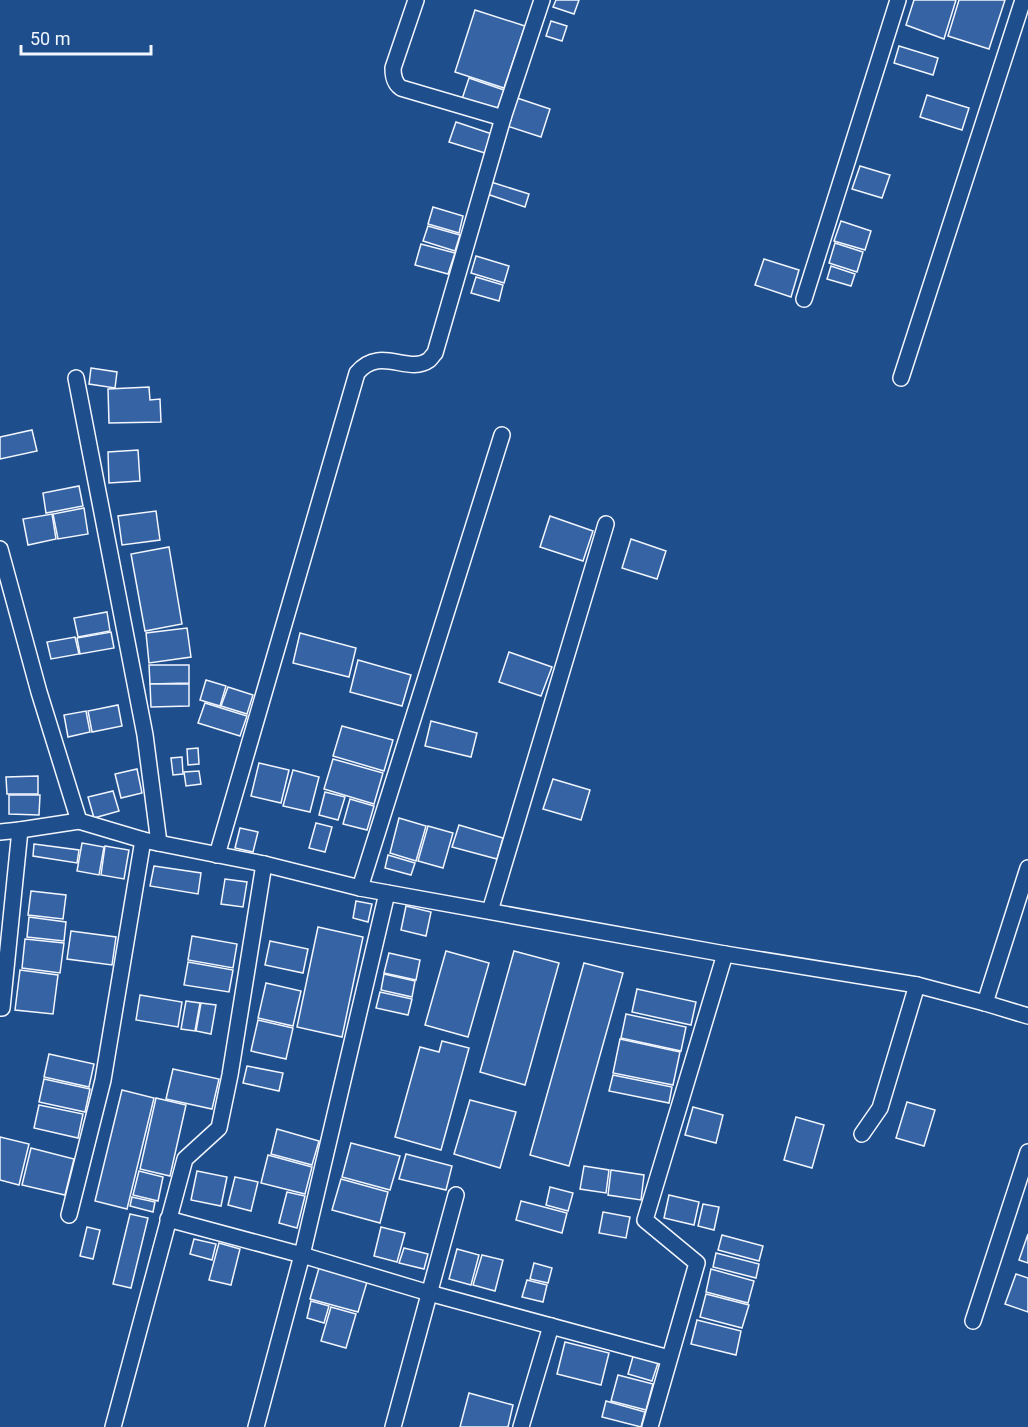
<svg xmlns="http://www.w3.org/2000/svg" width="1028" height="1427" viewBox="0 0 1028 1427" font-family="Roboto,sans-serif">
<rect width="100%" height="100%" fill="#1f4e8c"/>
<!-- building -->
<g fill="#3563a3" stroke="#f2f6ff" stroke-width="1.5">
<polygon points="556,0 579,0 574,14 553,7"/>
<polygon points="914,0 956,0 944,39 906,25"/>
<polygon points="959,0 1005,0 989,49 948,36"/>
<polygon points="475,10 525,26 504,88 455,72"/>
<polygon points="551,21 567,26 562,41 546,36"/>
<polygon points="899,46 938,58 933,75 894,63"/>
<polygon points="469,78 504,90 497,110 462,99"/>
<polygon points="927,95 969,108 962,130 920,117"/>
<polygon points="517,98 550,109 541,137 507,126"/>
<polygon points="456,122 492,134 485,153 449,142"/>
<polygon points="860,166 890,175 882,198 852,189"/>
<polygon points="491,182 529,194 525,207 487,194"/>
<polygon points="433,207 463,216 459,233 428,224"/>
<polygon points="841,221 871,231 865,250 834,241"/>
<polygon points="428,226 460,235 455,251 423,241"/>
<polygon points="835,243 863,252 857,272 829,263"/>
<polygon points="421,244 455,253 448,274 415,265"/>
<polygon points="476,256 509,266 504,283 471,273"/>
<polygon points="764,259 799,270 791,297 755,285"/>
<polygon points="831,266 855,274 851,286 827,279"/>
<polygon points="476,277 503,285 499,301 471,293"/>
<polygon points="91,368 117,372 115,388 89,384"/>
<polygon points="149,387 150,400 160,399 161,422 109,423 108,389"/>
<polygon points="32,430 37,451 0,459 0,437"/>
<polygon points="138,450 140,481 109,483 108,452"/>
<polygon points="79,486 83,506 46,513 43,493"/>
<polygon points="84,508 88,534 58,539 53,514"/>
<polygon points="156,511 160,540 122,545 118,516"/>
<polygon points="52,514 56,539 28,545 23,519"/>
<polygon points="550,516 593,531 583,561 540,547"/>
<polygon points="631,539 666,551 657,579 622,568"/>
<polygon points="169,547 182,624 145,631 131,554"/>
<polygon points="107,612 110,631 78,637 74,618"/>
<polygon points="187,628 191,657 149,663 146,633"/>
<polygon points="111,632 114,648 80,654 77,638"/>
<polygon points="300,633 356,648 349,677 293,663"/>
<polygon points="75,637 79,654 51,659 47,642"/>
<polygon points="509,652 552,667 541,696 499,682"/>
<polygon points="358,660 411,675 402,706 350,692"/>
<polygon points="149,665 189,665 189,683 150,684"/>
<polygon points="206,680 226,686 220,706 200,700"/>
<polygon points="150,684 189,684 189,706 151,707"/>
<polygon points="228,687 253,695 247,714 221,706"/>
<polygon points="205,703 247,716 240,736 198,723"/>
<polygon points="118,705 122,726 92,732 88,711"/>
<polygon points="86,711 90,732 68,737 64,715"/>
<polygon points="431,721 477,733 471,757 425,746"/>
<polygon points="342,726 393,740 384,771 333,756"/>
<polygon points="198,748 199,764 188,765 187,749"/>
<polygon points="182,757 183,774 173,775 171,758"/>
<polygon points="333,759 383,773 374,804 324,789"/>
<polygon points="259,763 289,770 281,803 251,796"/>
<polygon points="137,769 142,793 121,798 115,774"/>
<polygon points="293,770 319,777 310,812 283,806"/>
<polygon points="199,771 201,784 186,786 184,772"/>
<polygon points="38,776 38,794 7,794 6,777"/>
<polygon points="553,779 590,790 581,820 543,809"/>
<polygon points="113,791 119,811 94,818 88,797"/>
<polygon points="325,792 345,797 338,820 319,815"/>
<polygon points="9,795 40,795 39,815 9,814"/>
<polygon points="350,799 374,806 367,830 343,824"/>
<polygon points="399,818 426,826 416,861 390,853"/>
<polygon points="316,823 332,827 325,852 309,848"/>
<polygon points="459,825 503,838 497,859 452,847"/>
<polygon points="428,826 453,833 443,868 418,861"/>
<polygon points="240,828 258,832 253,852 235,848"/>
<polygon points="82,843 104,847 99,875 77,871"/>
<polygon points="34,844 79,850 77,863 33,856"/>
<polygon points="105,846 129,850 124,879 101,875"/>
<polygon points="388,855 415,863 411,875 385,868"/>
<polygon points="154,866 201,873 198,894 150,886"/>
<polygon points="225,879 247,882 243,907 221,904"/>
<polygon points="31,891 66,895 63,919 28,915"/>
<polygon points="356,901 372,904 368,922 353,918"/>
<polygon points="406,906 431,912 426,936 401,930"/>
<polygon points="29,917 66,922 64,941 27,937"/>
<polygon points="318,927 363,937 342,1037 297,1027"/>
<polygon points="71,931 116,937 112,965 67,959"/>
<polygon points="192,936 237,944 233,968 188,960"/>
<polygon points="25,939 64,943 60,973 22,968"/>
<polygon points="270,941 308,949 303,973 265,965"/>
<polygon points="446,951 489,963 468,1037 425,1025"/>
<polygon points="514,951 559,963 525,1085 480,1072"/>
<polygon points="389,953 420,960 416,980 384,973"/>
<polygon points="188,962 233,970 229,992 184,985"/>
<polygon points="584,963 623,973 569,1166 530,1155"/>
<polygon points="20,970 58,975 53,1014 15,1010"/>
<polygon points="384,974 415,981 412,997 381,990"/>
<polygon points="266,983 301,991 293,1026 258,1018"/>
<polygon points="637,989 696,1002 691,1025 632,1012"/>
<polygon points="380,992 412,999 408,1015 376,1008"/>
<polygon points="140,995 182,1002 178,1027 136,1020"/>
<polygon points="186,1001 200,1003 195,1031 181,1029"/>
<polygon points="201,1003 216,1005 211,1034 196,1031"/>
<polygon points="626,1014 686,1027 681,1051 621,1038"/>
<polygon points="258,1020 293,1028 286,1059 251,1051"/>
<polygon points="620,1039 680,1052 673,1085 613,1073"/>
<polygon points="442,1041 469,1048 441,1150 395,1137 420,1047 439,1052"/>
<polygon points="49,1054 94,1064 89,1087 44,1077"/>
<polygon points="247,1066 283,1073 279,1091 243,1083"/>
<polygon points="173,1069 219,1079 212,1109 166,1099"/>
<polygon points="613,1075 672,1087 669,1103 609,1091"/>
<polygon points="44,1079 90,1089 85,1112 39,1102"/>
<polygon points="122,1090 154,1098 127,1209 95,1201"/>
<polygon points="156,1098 186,1105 170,1176 140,1169"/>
<polygon points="470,1100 516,1112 500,1168 454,1154"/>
<polygon points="907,1102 935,1110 924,1146 896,1138"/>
<polygon points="39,1105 83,1114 78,1138 34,1128"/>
<polygon points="693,1107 723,1115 716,1143 685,1135"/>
<polygon points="796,1117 824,1125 812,1168 784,1160"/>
<polygon points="277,1129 319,1141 312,1165 271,1154"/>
<polygon points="0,1137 29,1144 19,1185 0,1180"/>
<polygon points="351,1143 400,1156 390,1190 342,1177"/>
<polygon points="31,1148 74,1159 65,1195 22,1185"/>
<polygon points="406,1154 452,1166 446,1190 399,1179"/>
<polygon points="268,1155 312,1167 305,1194 261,1183"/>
<polygon points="584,1166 609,1170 606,1193 580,1189"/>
<polygon points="611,1170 644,1175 641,1200 608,1195"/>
<polygon points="139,1171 163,1177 158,1201 133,1195"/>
<polygon points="197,1171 227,1177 221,1206 191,1200"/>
<polygon points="235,1177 258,1182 251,1211 228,1205"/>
<polygon points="341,1179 388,1192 380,1223 332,1210"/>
<polygon points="550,1187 573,1193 568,1211 546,1205"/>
<polygon points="287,1192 305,1196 297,1228 279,1223"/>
<polygon points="669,1195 699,1202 694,1225 664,1218"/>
<polygon points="132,1197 155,1202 153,1212 130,1206"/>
<polygon points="521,1201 567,1213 562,1233 516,1220"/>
<polygon points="703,1204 719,1207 714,1230 698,1226"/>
<polygon points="603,1212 630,1217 626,1238 599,1233"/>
<polygon points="130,1214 148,1218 131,1288 113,1284"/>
<polygon points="87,1227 100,1230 93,1259 80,1256"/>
<polygon points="381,1227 405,1233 397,1262 374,1256"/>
<polygon points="1028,1234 1028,1263 1019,1260"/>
<polygon points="722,1235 763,1246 759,1261 718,1250"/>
<polygon points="194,1239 216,1244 212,1260 190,1254"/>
<polygon points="219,1243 240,1249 231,1285 209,1280"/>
<polygon points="404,1248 428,1254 424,1269 399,1263"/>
<polygon points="457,1249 479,1255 471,1285 449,1279"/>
<polygon points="716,1253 759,1264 756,1278 713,1267"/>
<polygon points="482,1255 503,1260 495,1291 473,1285"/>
<polygon points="534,1263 552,1268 548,1283 530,1279"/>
<polygon points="319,1268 367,1282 358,1312 310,1299"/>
<polygon points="711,1269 754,1281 748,1303 706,1292"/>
<polygon points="1016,1274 1028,1278 1028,1312 1005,1304"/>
<polygon points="527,1280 547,1285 543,1302 522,1297"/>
<polygon points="706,1294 749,1305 742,1328 700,1317"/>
<polygon points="311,1301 329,1306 324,1323 307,1318"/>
<polygon points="331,1307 356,1314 346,1348 321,1341"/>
<polygon points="697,1320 741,1331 736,1355 691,1344"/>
<polygon points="565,1342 609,1353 601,1385 557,1374"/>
<polygon points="634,1353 659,1360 652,1381 628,1374"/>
<polygon points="618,1375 653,1384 646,1410 611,1401"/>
<polygon points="469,1393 513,1405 508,1427 460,1427"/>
<polygon points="606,1401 645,1412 641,1427 602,1417"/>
</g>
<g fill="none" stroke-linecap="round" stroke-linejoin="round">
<!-- minor casing -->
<g stroke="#f2f6ff" stroke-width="18">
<g id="minor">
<path d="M 416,0 L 393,68 C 393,76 394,83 401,88 L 503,118"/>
<polyline points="804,299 898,0"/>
<polyline points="76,378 145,735 159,843"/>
<polyline points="901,378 1023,0"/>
<polyline points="0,549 39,692 79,821 143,840 264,864 360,888 725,954 917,985 985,1003 1028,1016"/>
<polyline points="0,832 20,830"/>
<path d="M 217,855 L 357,373 C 380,345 408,375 429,360 C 431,358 433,355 435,353 L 503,118 L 542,0"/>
<polyline points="360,888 502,435"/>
<polyline points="490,911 606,524"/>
<polyline points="985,1003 1028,868"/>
<polyline points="0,1008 2,1008 20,830 79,821"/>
<polyline points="862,1134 880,1108 917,985"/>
<polyline points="69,1215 103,1080 143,840"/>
<polyline points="168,1219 302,1255 429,1293 669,1358"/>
<polyline points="973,1321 1028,1152"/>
<polyline points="113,1427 185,1159 219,1128 230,1075 264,864"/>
<polyline points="256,1427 302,1255 387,893"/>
<polyline points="393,1427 456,1195"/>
<polyline points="521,1427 551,1326"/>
<polyline points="650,1427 697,1263 645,1220 725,954"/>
</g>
</g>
<!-- minor -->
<use href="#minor" stroke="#1f4e8c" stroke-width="15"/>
</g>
<!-- scale -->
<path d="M21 45v9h130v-9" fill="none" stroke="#f2f6ff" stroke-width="3"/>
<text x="30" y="45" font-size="18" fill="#f2f6ff" stroke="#1f4e8c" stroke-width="4.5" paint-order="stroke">50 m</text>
</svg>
